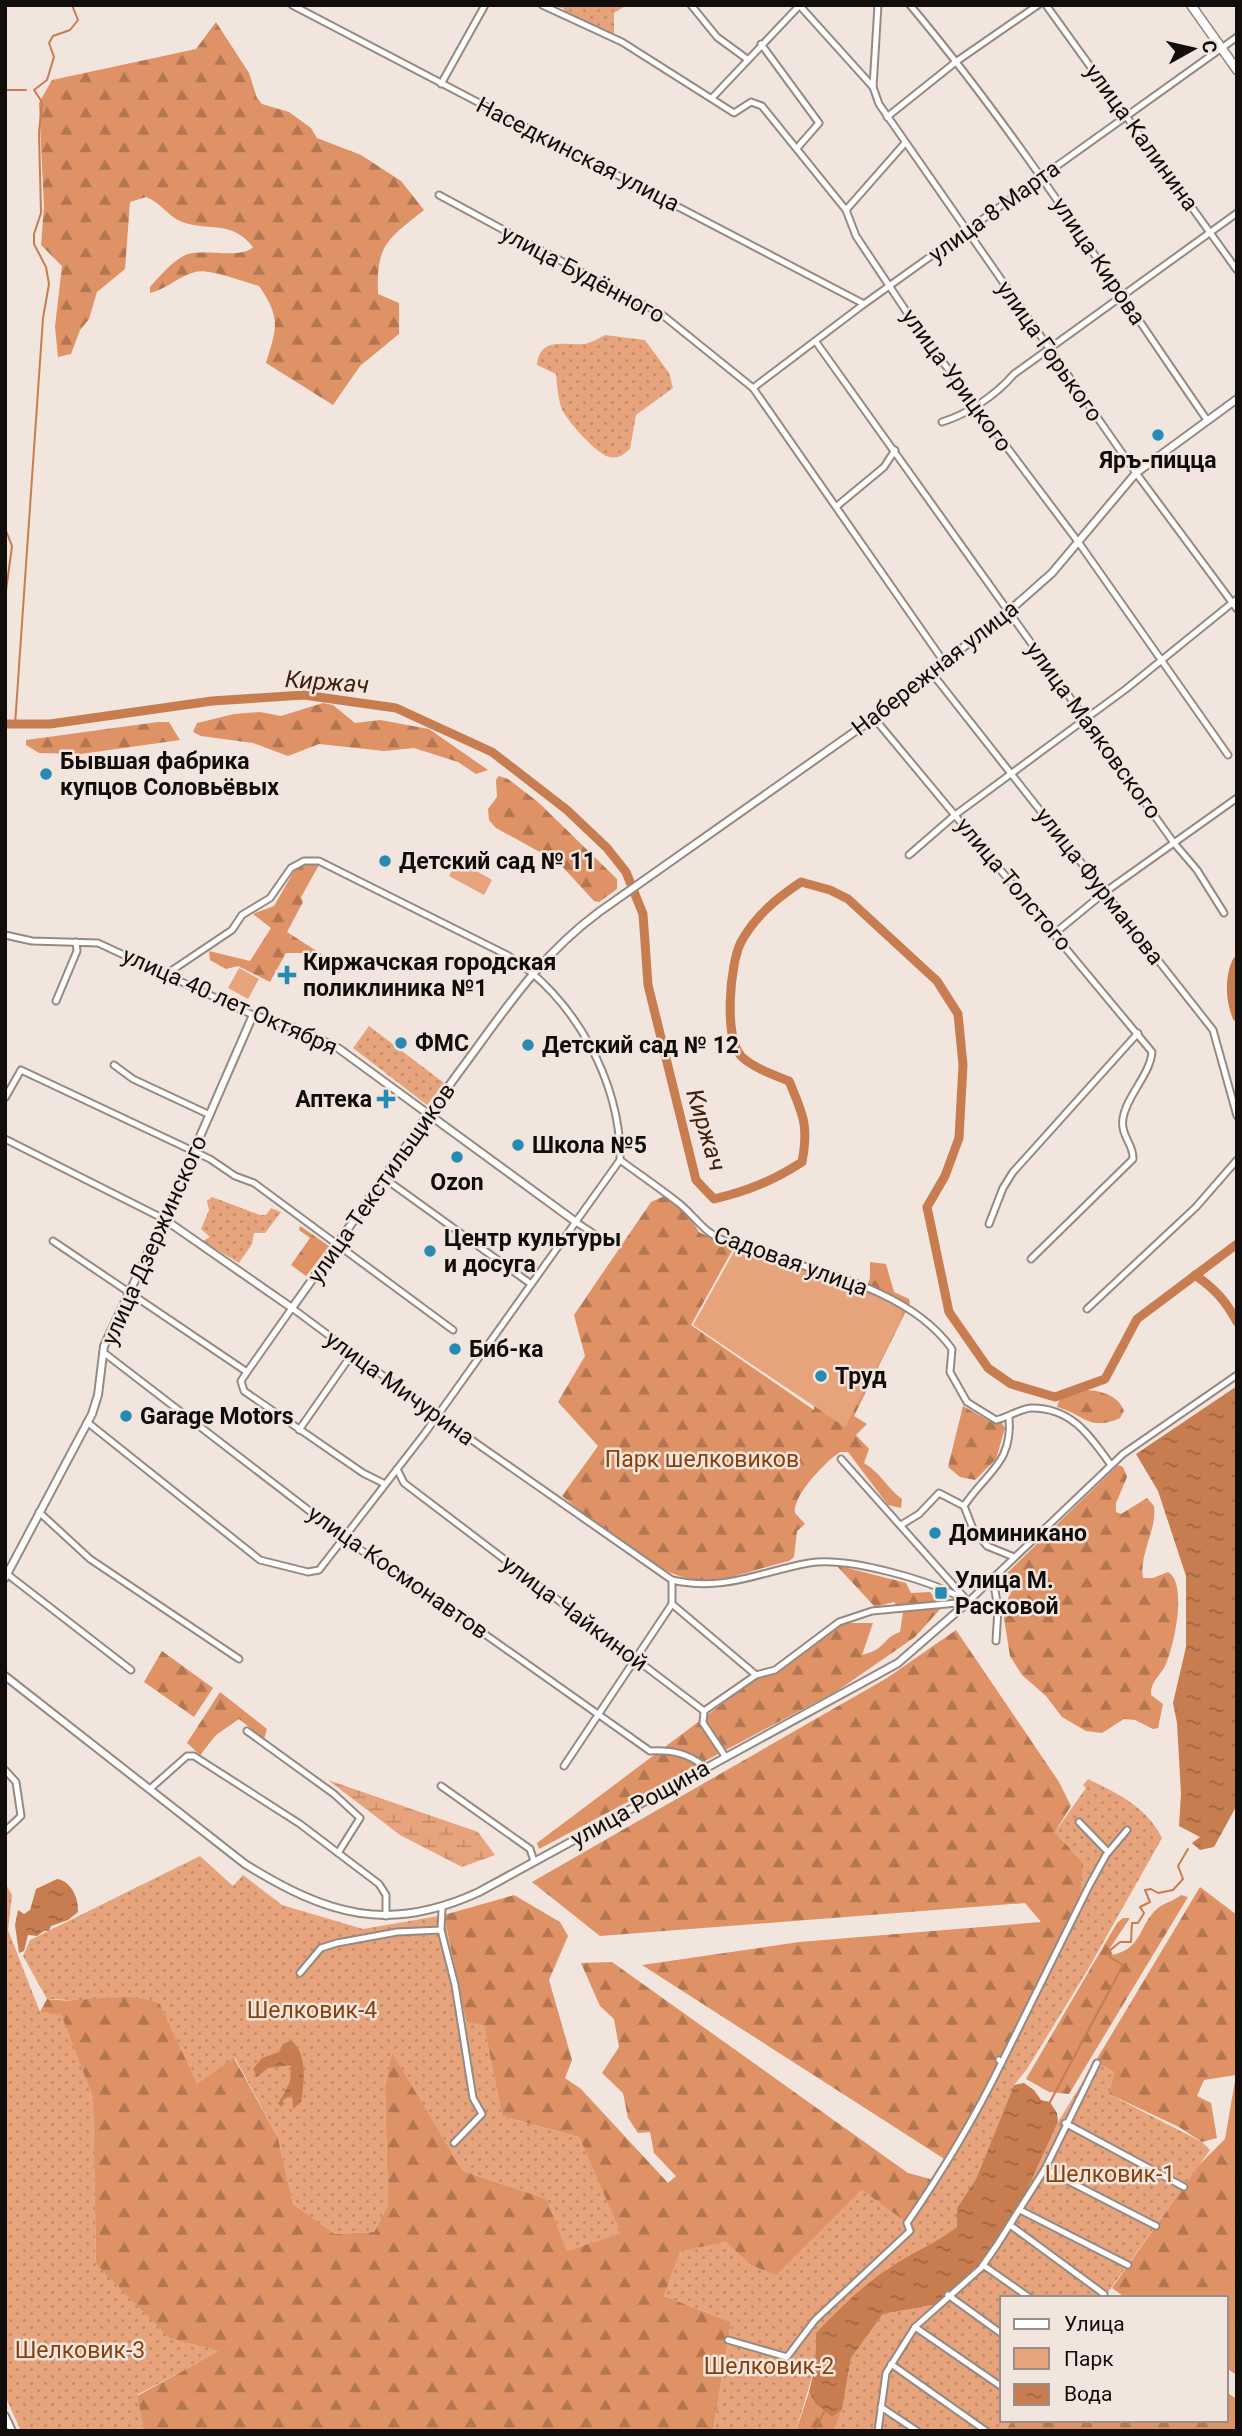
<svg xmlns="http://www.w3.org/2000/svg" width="1242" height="2436" viewBox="0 0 1242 2436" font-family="Roboto,sans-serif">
<defs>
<pattern id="green-dots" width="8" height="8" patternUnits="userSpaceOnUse" patternTransform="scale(1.75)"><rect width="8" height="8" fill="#e7a47c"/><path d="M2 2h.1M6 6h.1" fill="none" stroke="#c58c6a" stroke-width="1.8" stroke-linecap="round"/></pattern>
<pattern id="forest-firs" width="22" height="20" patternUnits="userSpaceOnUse" patternTransform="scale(1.75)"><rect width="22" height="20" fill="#de9265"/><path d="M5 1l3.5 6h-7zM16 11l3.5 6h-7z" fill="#b37651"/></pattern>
<pattern id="wetland-marsh" width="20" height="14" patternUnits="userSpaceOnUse" patternTransform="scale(1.75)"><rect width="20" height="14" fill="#e7a47c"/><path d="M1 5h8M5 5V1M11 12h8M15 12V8" fill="none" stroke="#c58c6a"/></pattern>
<pattern id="water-ripples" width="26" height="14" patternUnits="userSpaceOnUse" patternTransform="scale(1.75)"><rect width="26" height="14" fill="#c77d50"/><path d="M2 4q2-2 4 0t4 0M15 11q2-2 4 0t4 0" fill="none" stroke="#a06541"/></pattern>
</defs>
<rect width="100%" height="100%" fill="#f2e5de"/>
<!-- green -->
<g fill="url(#green-dots)">
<polygon points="545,5 627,5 614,13 614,40 567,15 563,8"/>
<path d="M 605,335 L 645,340 L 669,373 L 673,388 L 636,415 L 630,449 C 624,454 619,459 610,457 C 598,456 565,419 561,407 C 558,397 557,384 556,374 L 537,365 C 540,336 565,346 584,344 C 591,343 599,338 605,335 Z"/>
<polygon points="369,1026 444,1083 427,1105 353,1048"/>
<polygon points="212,1197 260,1215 266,1215 271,1208 281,1212 265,1233 254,1233 252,1244 239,1263 203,1241 210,1237 201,1229 209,1210 207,1201"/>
<path d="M 1088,1779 C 1117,1793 1147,1807 1162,1838 L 1087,1971 L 1027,2069 L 1014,2085 L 976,2179 L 957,2208 L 957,2227 L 934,2245 L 888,2268 L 816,2333 L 815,2366 L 796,2431 L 713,2431 L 731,2322 L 664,2296 L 680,2250 L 726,2242 L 749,2264 L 776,2276 L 862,2190 L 906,2221 L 949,2161 L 1083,1863 L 1055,1832 L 1086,1788 L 1083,1785 Z"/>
<polygon points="200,1856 233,1886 243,1875 282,1905 363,1929 444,1915 465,2022 484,2024 502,2116 579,2137 622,2233 567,2251 547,2199 463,2171 392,2054 385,2087 388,2205 374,2232 333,2234 293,2204 278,2138 235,2058 197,2085 160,2004 47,1999 23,1956 30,1940"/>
<polygon points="5,1883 12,1895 8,1930 40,2012 61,2013 93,2098 96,2264 220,2351 137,2395 144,2431 21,2431 5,2396"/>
<polygon points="1095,2062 1114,2072 1109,2094 1202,2142 1210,2150 1104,2298 1002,2298 1002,2420 1013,2420 1005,2431 834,2431 842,2410 851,2358 883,2314 933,2305 1017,2212 1058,2122"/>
</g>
<!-- forest -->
<g fill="url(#forest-firs)">
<path d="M 216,22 L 249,73 L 257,98 L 262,104 L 289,112 L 311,128 L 317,138 L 361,155 L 401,181 L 424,210 C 388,239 376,244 378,294 L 399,303 L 399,334 L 360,366 L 333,405 L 266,363 C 277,327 281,318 259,286 C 244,282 208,268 195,272 C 179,276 167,289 150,293 L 150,287 C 159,277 175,258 188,254 C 205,249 243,259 253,247 C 231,219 209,232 182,222 C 169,217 160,202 146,197 L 130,202 L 125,269 L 97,292 L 89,319 L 80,330 L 71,354 L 58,357 L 55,327 L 62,266 L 41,245 L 44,207 L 39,103 L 52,80 L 196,49 Z"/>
<polygon points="323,703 333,705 355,723 380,720 429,729 488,770 476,774 458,762 414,748 384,751 319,744 288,756 253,743 201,736 193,732 197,723 234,714 260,712 281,716"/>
<polygon points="158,722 169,722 180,740 81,754 39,753 26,745 26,740"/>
<polygon points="499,776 508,779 538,802 617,879 617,889 599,902 594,901 558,862 496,828 489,820 488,809 497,797 496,780"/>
<polygon points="305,863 319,865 301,897 303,902 287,932 343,968 342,972 333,974 323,967 321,961 311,961 310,953 286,953 270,982 238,966 226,969 210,960 209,951 250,961 271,928 253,914 274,906 297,866"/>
<path d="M 667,1195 L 685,1210 L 699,1232 L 733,1249 L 691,1325 L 814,1410 L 817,1273 L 866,1289 L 870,1278 L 870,1262 L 886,1264 L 894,1292 L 909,1299 L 910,1303 L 854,1416 L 867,1424 L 856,1435 L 869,1449 L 864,1463 C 880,1472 887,1488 902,1499 L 901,1508 L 888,1505 L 848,1452 L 840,1452 C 826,1461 792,1496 795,1513 L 805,1524 L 797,1531 L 794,1557 L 789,1561 C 767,1566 725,1581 704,1581 C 658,1580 597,1524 562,1496 L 598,1446 L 558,1402 L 585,1356 L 574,1315 L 651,1202 Z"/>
<polygon points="300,1226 329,1246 306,1276 291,1265 310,1238 299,1230"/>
<path d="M 1087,1390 C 1102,1391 1119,1396 1124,1411 L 1120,1418 C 1089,1432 1084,1414 1057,1407 L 1060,1397 Z"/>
<polygon points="963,1406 991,1422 1001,1422 1005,1428 996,1459 975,1480 960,1477 948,1467"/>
<path d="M 1118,1465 L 1123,1467 L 1127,1477 L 1116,1503 L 1116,1512 L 1121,1514 L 1147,1498 L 1154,1506 C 1157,1531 1139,1553 1143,1578 L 1153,1578 L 1168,1572 C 1188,1583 1174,1648 1165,1666 C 1160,1676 1150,1682 1151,1695 L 1163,1704 L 1158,1728 L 1153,1729 L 1135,1720 L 1124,1719 L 1102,1733 L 1086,1731 L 1062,1717 L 1046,1696 L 1022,1675 L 1010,1656 L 1004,1618 L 1006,1602 L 1019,1578 L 1007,1585 L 1003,1582 L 1005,1575 Z"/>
<path d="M 836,1565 L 906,1583 L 911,1593 L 930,1592 L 942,1607 L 915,1637 L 837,1691 L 539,1849 L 537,1843 L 754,1680 L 776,1673 L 843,1623 L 873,1623 L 862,1655 C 887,1649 882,1638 900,1632 L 903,1612 L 894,1602 L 875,1607 Z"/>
<polygon points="956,1630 1059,1782 1071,1806 1055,1832 1083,1863 1080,1896 949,2162 642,1965 799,1942 1041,1922 1025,1903 600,1936 532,1882 887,1678"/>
<polygon points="162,1651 213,1688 194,1717 144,1682"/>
<polygon points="220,1692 267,1729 264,1739 239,1719 216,1735 200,1755 187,1743"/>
<polygon points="1200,1887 1237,1915 1237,2375 1226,2368 1226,2298 1126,2298 1112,2288 1199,2165 1225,2139 1236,2075 1204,2080 1197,2096 1211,2103 1217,2138 1202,2142 1179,2127 1109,2094 1114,2072 1095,2062"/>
<path d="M 514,1895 L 560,1922 L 568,1936 L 549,1980 L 572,2060 L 565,2078 L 581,2089 L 668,2183 L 676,2176 L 654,2153 L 650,2132 L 638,2133 L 628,2118 L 623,2093 L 602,2073 L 619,2047 L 614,2019 L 600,2006 L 581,1963 L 612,1962 L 908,2173 L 934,2180 L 906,2222 L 862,2190 L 776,2276 L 749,2264 L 726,2242 L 680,2251 L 664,2296 L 731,2322 L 713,2431 L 144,2431 L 137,2396 L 219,2351 L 170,2338 L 96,2264 L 93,2098 L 61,2014 L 40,2012 L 47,1999 C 84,2005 126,1989 160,2004 L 197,2084 L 234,2058 L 278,2138 L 293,2204 L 334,2234 L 374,2232 L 388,2205 L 385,2087 L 392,2053 L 463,2171 L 547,2199 L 567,2251 L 621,2233 L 579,2137 L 502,2116 L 484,2025 L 466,2022 L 444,1915 Z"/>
<path d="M 1181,1895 L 1188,1897 L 1069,2094 L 1049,2092 L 1026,2079 L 1117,1923 L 1123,1918 L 1130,1918 L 1110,1948 L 1113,1955 C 1144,1947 1138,1925 1158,1908 C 1164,1903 1174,1901 1181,1895 Z"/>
<polygon points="809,2392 815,2404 832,2417 842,2410 834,2431 796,2431"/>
<polygon points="1226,2392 1237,2399 1237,2431 1005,2431 1013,2420 1226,2420"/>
</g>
<!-- wetland -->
<polygon fill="url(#wetland-marsh)" points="328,1780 478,1832 495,1855 462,1867 400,1835"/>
<!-- pitch -->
<g fill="#e7a47c">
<polygon points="457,860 492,880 484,895 449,876"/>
<polygon points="239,968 259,979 248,999 228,988"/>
<polygon points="736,1248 809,1268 903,1307 899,1325 845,1427 693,1325"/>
</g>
<!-- water -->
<g fill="url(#water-ripples)">
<polygon points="1237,1386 1237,1805 1214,1847 1200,1850 1192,1843 1200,1837 1179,1826 1181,1794 1177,1723 1173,1703 1186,1647 1186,1576 1158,1491 1136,1454"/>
<path d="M 57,1879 C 71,1881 79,1898 78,1912 L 68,1920 L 51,1926 L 49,1931 L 44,1931 L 37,1936 L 28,1935 L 24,1951 L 19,1953 L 15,1925 L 18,1910 L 24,1914 L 30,1910 L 36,1889 Z"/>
<path d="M 292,2041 C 308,2056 304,2083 301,2102 L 293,2109 L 292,2095 L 283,2100 L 282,2107 L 278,2104 L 290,2082 L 291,2065 L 268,2068 L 257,2077 L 253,2069 L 262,2058 L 279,2052 L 283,2044 Z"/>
<path d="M 1024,2083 L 1034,2090 L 1041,2100 L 1050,2102 L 1057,2113 L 1058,2122 L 1017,2212 L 978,2267 L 933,2305 L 883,2314 L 851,2358 L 842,2410 L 832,2417 L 815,2404 L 809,2392 L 815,2366 L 816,2333 C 838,2310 860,2288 886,2270 C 909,2254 935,2244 957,2227 L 957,2208 L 976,2179 L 1014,2085 Z"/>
</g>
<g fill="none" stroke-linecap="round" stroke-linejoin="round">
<!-- stream -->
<g stroke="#c77d50" stroke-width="2">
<polyline points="5,90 26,90"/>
<polyline points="5,528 12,546 5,598"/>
<polyline points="15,725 43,318 49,284 46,267 34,244 34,234 41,213 39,133 42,102 34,90 47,80 54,57 49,43 53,36 70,30 78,20 72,5"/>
<polyline points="1050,2102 1123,1965 1110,1957 1108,1952 1120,1942 1131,1942 1132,1923 1138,1923 1144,1913 1140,1907 1150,1902 1145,1890 1151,1889 1158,1893 1173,1890 1183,1879 1178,1866 1188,1849"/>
<polyline points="814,2431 824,2412"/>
</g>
<!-- river -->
<g stroke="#c77d50" stroke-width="9">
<path d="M 5,724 L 50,724 L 212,701 L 304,695 L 396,708 L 492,752 L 567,810 L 607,848 L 626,872 L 643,914 L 648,985 L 696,1180 L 714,1199 C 747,1191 773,1181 802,1162 C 809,1125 803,1115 789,1081 C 774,1075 754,1068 742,1057 C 723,1039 730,963 741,942 C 755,916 777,898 801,882 L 830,890 L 848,899 L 937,981 L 958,1014 L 963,1065 L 959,1138 L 945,1176 L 927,1207 L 949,1312 L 988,1368 L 1011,1384 L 1055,1397 L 1105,1379 L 1137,1319 L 1237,1244"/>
<path d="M 1237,961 C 1229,978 1230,1000 1237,1017"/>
<path d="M 1195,1275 C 1215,1289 1226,1301 1237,1322"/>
</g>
<!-- minor casing -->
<g stroke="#958a83" stroke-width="9">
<g id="minor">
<polyline points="292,5 864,304"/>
<polyline points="542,5 622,42 734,113 751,102 762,106 846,210 856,236 918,329 1079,543 1228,755"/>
<polyline points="691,5 717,37 747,59"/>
<polyline points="878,5 873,87 879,104 1136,473 1237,609"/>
<path d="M 910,5 C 1020,136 1110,280 1207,420"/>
<polyline points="1046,5 1237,270"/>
<polyline points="800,6 873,87"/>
<polyline points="761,44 819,123 798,147"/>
<polyline points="441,84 485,5"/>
<polyline points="712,98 800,5"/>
<polyline points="887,117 957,61 1038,5"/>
<polyline points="439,195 624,295 660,313 753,388 944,662"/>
<polyline points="846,210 905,143"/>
<polyline points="816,342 1174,843 1197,870 1224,913"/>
<polyline points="753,388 864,304 1237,37"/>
<path d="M 942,422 C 968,414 996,395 1014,374 L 1237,213"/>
<polyline points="837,506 884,467 895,450"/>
<polyline points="931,672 1213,1030 1237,1116"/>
<path d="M 874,718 L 1152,1052 C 1150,1075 1127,1095 1123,1118 C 1120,1136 1134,1144 1133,1159 L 1031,1259"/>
<polyline points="909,855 955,815 1126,689 1237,599"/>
<polyline points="1055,933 1105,892 1237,798"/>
<polyline points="5,935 32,941 98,943 253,1015"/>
<path d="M 168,973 L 232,930 L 242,915 L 270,898 L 291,868 L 304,861 L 319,861 L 507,955 C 573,995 622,1083 620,1160 C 639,1174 658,1187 676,1201 C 694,1214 703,1233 725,1241 C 799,1269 904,1282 952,1349 L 950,1372 L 967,1402 L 996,1420 C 1007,1418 1021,1408 1032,1408 C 1072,1408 1090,1436 1111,1465"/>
<polyline points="56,1001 77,951 76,942"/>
<polyline points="114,1065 133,1079 210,1115"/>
<polyline points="5,1098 21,1070 210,1159 235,1176 254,1183 453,1330"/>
<polyline points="5,1139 164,1219"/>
<polyline points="384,1178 531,1284"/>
<polyline points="576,1222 606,1242"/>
<polyline points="989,1224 1003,1188 1013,1172 1138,1033"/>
<polyline points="53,1241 247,1372 241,1381 244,1391 363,1473 385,1484"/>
<polyline points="1087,1309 1196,1207 1237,1160"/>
<path d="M 103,1352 L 359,1549 L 397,1572 L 650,1751 C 672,1750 688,1753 705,1767"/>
<path d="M 247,1372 L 292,1308 L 436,1415 L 672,1580 C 724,1592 759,1572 809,1563 C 847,1556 935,1581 968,1602"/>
<polyline points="87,1422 260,1560 308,1572 319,1570 425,1433 620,1160"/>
<polyline points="299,1430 352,1354"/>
<polyline points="841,1459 964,1597"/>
<polyline points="397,1469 404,1483 704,1711 703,1723 725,1756"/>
<path d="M 964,1506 C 986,1472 1013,1464 1009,1417"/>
<polyline points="39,1512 90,1559 239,1659"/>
<polyline points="901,1525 919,1514 939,1493 964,1506 973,1529 987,1546 1014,1557"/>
<polyline points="7,1574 131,1670"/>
<polyline points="993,1578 998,1609 996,1641"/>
<polyline points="672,1580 672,1604 756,1675"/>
<polyline points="968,1602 1123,1454 1237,1375"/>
<polyline points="704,1711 756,1675 775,1670 839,1622 872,1611 968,1602"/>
<polyline points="247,1731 334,1794 360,1818 338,1853"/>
<polyline points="564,1766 672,1604"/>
<polyline points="5,1770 16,1782 21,1816 5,1831"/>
<polyline points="441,1786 530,1849 534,1861"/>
<polyline points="151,1788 187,1756 194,1756 300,1824 379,1884 386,1895 386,1916"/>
<polyline points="1079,1822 1108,1852"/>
<polyline points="441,1930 442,1909"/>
<polyline points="300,1973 321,1948 337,1943 397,1932 441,1930 455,1985 473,2098 482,2114 454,2143"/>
<polyline points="1002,2062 1089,1886 1106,1855 1127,1830"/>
<polyline points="1065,2123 1184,2187"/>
<polyline points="1045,2169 1156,2226"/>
<polyline points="1020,2210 1128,2265"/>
<polyline points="1010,2225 1104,2294"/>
<polyline points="983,2265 1030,2298"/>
<polyline points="948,2295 1002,2334"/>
<polyline points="915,2327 1002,2387"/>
<path d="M 728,2340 L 787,2357 L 815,2320 L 910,2231 L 907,2223 C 943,2171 974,2119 1002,2062 L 999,2060"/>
<polyline points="891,2364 986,2431"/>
<polyline points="881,2407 917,2431"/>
<polyline points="878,2431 886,2373 915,2327 981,2268 997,2245 1045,2169 1097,2063"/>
</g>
</g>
<!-- tertiary casing -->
<g stroke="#958a83" stroke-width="10">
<g id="tertiary">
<path d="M 164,1219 L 292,1308 C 348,1230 402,1150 459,1072 C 503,1013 538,957 599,912 L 874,718 L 1009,611 L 1052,573 L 1136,473 L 1237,399"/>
<polyline points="5,1578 92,1414 98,1395 104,1346 164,1219 253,1015 294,1028 338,1048 576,1222"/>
<path d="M 5,1676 L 245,1864 C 327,1915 388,1934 479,1892 L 869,1679 L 898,1663 L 968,1602"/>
<polyline points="5,2416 12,2431"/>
</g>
</g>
<!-- primary casing -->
<g stroke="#958a83" stroke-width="11">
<polyline id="primary" points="1191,5 1237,70"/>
</g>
<!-- minor -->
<use href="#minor" stroke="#fff" stroke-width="5"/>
<!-- tertiary -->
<use href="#tertiary" stroke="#fff" stroke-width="6"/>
<!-- primary -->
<use href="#primary" stroke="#fff" stroke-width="8"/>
</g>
<!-- markers -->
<g fill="#268ab3" stroke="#f2e5de" stroke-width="2.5">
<circle cx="1158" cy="435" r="7"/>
<circle cx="46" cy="774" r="7"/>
<circle cx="385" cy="861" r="7"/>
<path d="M283.5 964.5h7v7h7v7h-7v7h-7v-7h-7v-7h7z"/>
<circle cx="401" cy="1043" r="7"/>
<circle cx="528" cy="1045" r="7"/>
<path d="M382.5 1088.5h7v7h7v7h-7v7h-7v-7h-7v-7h7z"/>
<circle cx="518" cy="1145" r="7"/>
<circle cx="457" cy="1157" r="7"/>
<circle cx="430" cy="1251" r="7"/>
<circle cx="455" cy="1349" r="7"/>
<circle cx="821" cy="1376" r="7"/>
<circle cx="126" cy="1416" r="7"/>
<circle cx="935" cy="1533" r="7"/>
<rect x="934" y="1586" width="14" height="14" rx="3.5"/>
</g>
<g text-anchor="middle" stroke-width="5" stroke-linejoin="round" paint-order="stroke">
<!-- street labels -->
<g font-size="23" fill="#110d0b" stroke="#f2e5de">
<text transform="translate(1142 137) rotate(54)" y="8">улица Калинина</text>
<text transform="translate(578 154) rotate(27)" y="8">Наседкинская улица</text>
<text transform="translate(994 211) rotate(-36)" y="8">улица 8 Марта</text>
<text transform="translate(1099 261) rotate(56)" y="8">улица Кирова</text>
<text transform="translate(583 274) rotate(28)" y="8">улица Будённого</text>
<text transform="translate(1050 351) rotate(55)" y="8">улица Горького</text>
<text transform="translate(957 380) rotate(54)" y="8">улица Урицкого</text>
<text transform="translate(935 668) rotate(-38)" y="8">Набережная улица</text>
<text transform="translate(1094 730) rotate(54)" y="8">улица Маяковского</text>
<text transform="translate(1014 884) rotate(50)" y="8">улица Толстого</text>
<text transform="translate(1100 886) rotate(52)" y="8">улица Фурманова</text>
<text transform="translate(230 1001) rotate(24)" y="8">улица 40 лет Октября</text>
<text transform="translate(381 1183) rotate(-55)" y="8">улица Текстильщиков</text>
<text transform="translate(154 1240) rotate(-66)" y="8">улица Дзержинского</text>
<text transform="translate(791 1261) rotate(20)" y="8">Садовая улица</text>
<text transform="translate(400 1388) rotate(36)" y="8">улица Мичурина</text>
<text transform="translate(398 1572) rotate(35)" y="8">улица Космонавтов</text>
<text transform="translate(575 1613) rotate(37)" y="8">улица Чайкиной</text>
<text transform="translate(640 1803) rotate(-29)" y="8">улица Рощина</text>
</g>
<!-- poi labels -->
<g font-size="23" font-weight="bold" fill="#110d0b" stroke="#f2e5de" text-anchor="start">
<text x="1158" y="468" text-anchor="middle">Яръ-пицца</text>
<text x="60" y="769">Бывшая фабрика<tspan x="60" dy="26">купцов Соловьёвых</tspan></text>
<text x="399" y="869">Детский сад № 11</text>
<text x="303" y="970">Киржачская городская<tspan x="303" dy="26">поликлиника №1</tspan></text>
<text x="415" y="1051">ФМС</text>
<text x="542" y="1053">Детский сад № 12</text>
<text x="372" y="1107" text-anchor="end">Аптека</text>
<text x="532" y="1153">Школа №5</text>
<text x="457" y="1190" text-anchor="middle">Ozon</text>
<text x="444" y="1246">Центр культуры<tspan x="444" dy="26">и досуга</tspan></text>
<text x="469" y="1357">Биб-ка</text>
<text x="835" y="1384">Труд</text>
<text x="140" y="1424">Garage Motors</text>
<text x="949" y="1541">Доминикано</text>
<text x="955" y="1588">Улица М.<tspan x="955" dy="26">Расковой</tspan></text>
</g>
<!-- park labels -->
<g font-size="23" fill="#86410c" stroke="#f2e5de">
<text x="702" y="1467">Парк шелковиков</text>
<text x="312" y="2018">Шелковик-4</text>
<text x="1110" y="2182">Шелковик-1</text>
<text x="80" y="2358">Шелковик-3</text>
<text x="769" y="2374">Шелковик-2</text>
</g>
<!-- water labels -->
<g font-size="24" font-style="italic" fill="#3f210d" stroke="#f2e5de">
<text transform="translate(327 682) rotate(4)" y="8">Киржач</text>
<text transform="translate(706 1130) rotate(73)" y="8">Киржач</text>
</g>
</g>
<!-- border -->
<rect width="1242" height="2436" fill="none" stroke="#110d0b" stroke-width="14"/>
<!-- legend -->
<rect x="1000" y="2296" width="228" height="126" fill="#f2e5de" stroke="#988f8a" stroke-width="2"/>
<rect x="1014" y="2319" width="35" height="10" fill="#ffffff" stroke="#988f8a" stroke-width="2"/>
<text x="1064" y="2331" font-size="21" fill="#110d0b">Улица</text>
<rect x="1014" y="2348" width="35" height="21" fill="#e7a47c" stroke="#988f8a" stroke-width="2"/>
<text x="1064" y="2366" font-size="21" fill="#110d0b">Парк</text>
<rect x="1014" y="2384" width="35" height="21" fill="url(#water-ripples)" stroke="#988f8a" stroke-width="2"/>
<text x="1064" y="2401" font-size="21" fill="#110d0b">Вода</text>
<!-- north arrow -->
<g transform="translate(1193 49) rotate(82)" stroke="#f2e5de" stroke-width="5" paint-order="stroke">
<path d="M0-5L12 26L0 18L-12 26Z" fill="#110d0b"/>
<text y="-10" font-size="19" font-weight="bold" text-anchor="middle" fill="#110d0b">С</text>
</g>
</svg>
